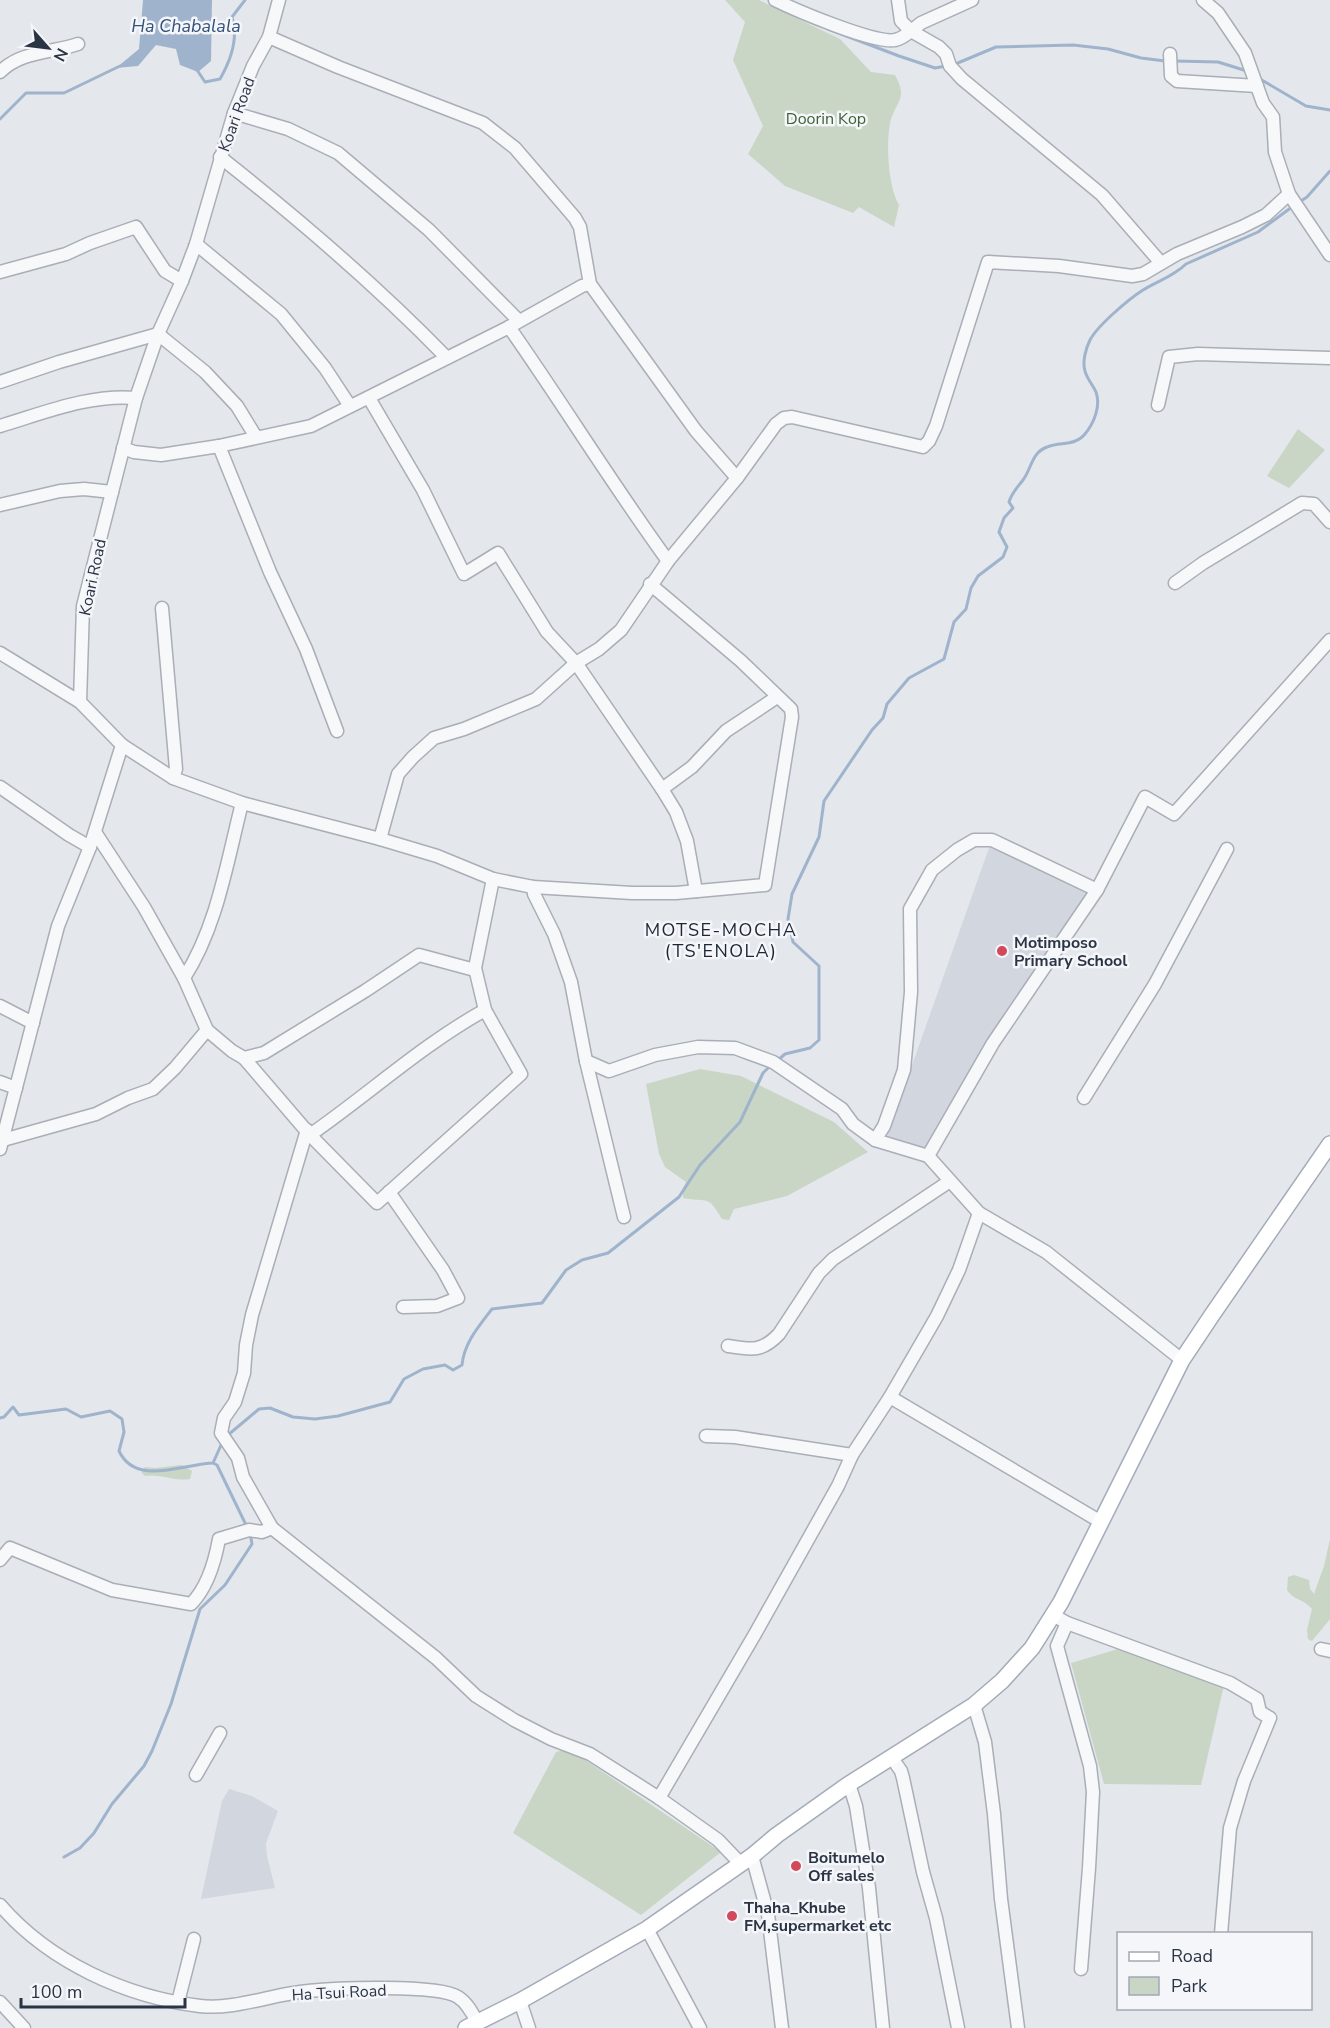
<svg xmlns="http://www.w3.org/2000/svg" width="1330" height="2028" viewBox="0 0 1330 2028" font-family="'Nunito Sans',sans-serif">
<rect width="100%" height="100%" fill="#e4e7ec"/>
<!-- built -->
<g fill="#d2d6de">
<polygon points="990,845 1033,863 1091,894 927,1149 887,1136"/>
<polygon points="229,1789 252,1796 278,1811 266,1843 267,1856 275,1888 201,1899 222,1801"/>
</g>
<!-- green -->
<g fill="#c9d6c5">
<path d="M 725,0 L 759,0 L 840,39 L 871,72 L 895,75 C 909,100 895,101 890,123 C 886,145 888,186 899,205 L 894,227 L 859,207 L 853,213 L 785,186 L 748,154 L 763,126 L 733,60 L 745,22 Z"/>
<polygon points="1298,429 1325,450 1289,488 1267,476"/>
<path d="M 700,1069 L 741,1076 L 834,1122 L 868,1152 L 787,1196 L 734,1209 L 729,1220 L 722,1219 C 707,1194 710,1203 683,1198 L 683,1188 L 686,1182 L 665,1167 L 659,1154 L 646,1084 Z"/>
<path d="M 182,1465 L 192,1471 L 190,1479 C 176,1482 160,1473 145,1476 L 142,1473 L 142,1470 L 145,1467 L 155,1468 Z"/>
<path d="M 1330,1539 L 1330,1619 L 1312,1641 L 1308,1639 L 1307,1630 L 1312,1609 C 1303,1598 1294,1601 1287,1590 L 1288,1577 L 1294,1575 L 1309,1580 L 1310,1589 L 1314,1594 L 1324,1566 Z"/>
<polygon points="1118,1649 1224,1685 1201,1785 1104,1784 1071,1663"/>
<polygon points="569,1749 721,1852 641,1915 513,1833 556,1752"/>
</g>
<!-- water -->
<polygon fill="#9fb4cc" points="143,0 212,0 211,61 198,72 180,65 176,49 156,45 138,66 116,68 139,49"/>
<g fill="none" stroke-linecap="round" stroke-linejoin="round">
<!-- stream -->
<g stroke="#9fb4cc" stroke-width="3">
<polyline points="828,29 899,56 935,68 946,66"/>
<polyline points="1175,61 1218,62 1247,71"/>
<polyline points="953,65 996,47 1073,45 1108,49 1141,58 1165,61"/>
<path d="M 197,70 L 205,82 L 220,79 C 231,60 239,39 232,17 L 245,0"/>
<polyline points="1260,79 1306,106 1330,110"/>
<polyline points="0,119 26,93 64,93 120,66"/>
<polyline points="1298,203 1307,197 1330,171"/>
<path d="M 777,1061 L 785,1054 L 810,1048 L 819,1040 L 819,966 L 793,942 L 788,919 L 792,894 L 819,837 L 824,801 L 872,730 L 883,718 L 887,704 L 909,678 L 944,659 L 954,622 L 966,609 L 971,588 L 978,576 L 1003,557 L 1007,547 L 999,532 L 1004,518 L 1013,508 L 1009,502 C 1012,492 1017,488 1023,480 C 1032,468 1031,453 1047,447 C 1060,441 1074,447 1085,434 C 1094,423 1101,406 1096,392 C 1093,385 1087,379 1085,371 C 1082,362 1086,348 1090,340 C 1098,325 1129,299 1143,290 C 1158,281 1174,276 1186,264 L 1258,232 L 1292,207"/>
<path d="M 0,1418 L 4,1417 L 13,1407 L 19,1415 L 66,1409 L 81,1417 L 110,1411 L 122,1419 L 124,1432 L 119,1451 C 136,1487 183,1464 213,1463 L 222,1443"/>
<path d="M 228,1435 L 259,1409 L 270,1408 L 293,1417 L 315,1419 L 338,1416 L 390,1402 L 404,1379 L 423,1369 L 445,1365 L 453,1370 L 462,1365 C 464,1343 479,1326 492,1309 L 542,1303 L 566,1270 L 582,1260 L 608,1253 L 679,1197 L 700,1165 L 740,1122 L 763,1073 L 770,1066"/>
<polyline points="213,1463 217,1465 247,1527"/>
<polyline points="64,1857 80,1848 94,1833 112,1804 144,1766 152,1751 171,1704 200,1609 225,1585 252,1544 250,1533"/>
</g>
<!-- minor casing -->
<g stroke="#a9aeb7" stroke-width="15">
<g id="minor">
<path d="M 775,0 C 795,10 875,44 895,40 C 901,39 906,35 911,31 L 939,47 L 946,54 L 950,66 L 962,79 L 1102,195 L 1161,263"/>
<polyline points="898,0 901,21 911,31 921,23 972,0"/>
<polyline points="1203,0 1218,13 1245,53 1263,103 1273,117 1275,152 1289,194 1330,255"/>
<polyline points="269,37 338,67 483,123 515,148 575,218 580,227 590,284 696,431 737,478"/>
<polyline points="1170,54 1171,76 1177,81 1257,86"/>
<path d="M 0,72 C 21,51 51,53 78,44"/>
<polyline points="234,113 288,129 338,153 429,230 518,320"/>
<path d="M 220,157 C 300,220 375,284 446,357"/>
<polyline points="196,244 281,314 325,368 350,406"/>
<polyline points="0,272 66,254 90,243 136,227 165,271 182,281"/>
<path d="M 509,327 C 563,404 612,484 668,561"/>
<polyline points="0,382 59,362 158,334 205,372 237,406 256,437"/>
<polyline points="369,398 423,490 464,574 498,553 547,632 576,663 662,789 676,812 687,841 696,891"/>
<polyline points="1158,405 1169,357 1198,354 1330,358"/>
<path d="M 0,426 C 44,413 89,394 136,398"/>
<polyline points="219,446 270,572 306,649 337,731"/>
<polyline points="123,448 134,452 161,455 219,446 311,426 509,327 582,286 590,284"/>
<polyline points="0,505 60,491 84,489 112,492"/>
<polyline points="1175,583 1203,563 1302,503 1314,504 1330,522"/>
<polyline points="162,608 176,769 173,778"/>
<polyline points="0,653 80,702"/>
<polyline points="122,745 173,778 242,803 380,839 437,856 493,879 533,887 632,893 676,893 765,885 792,717 791,709 741,661 650,584"/>
<polyline points="0,787 69,835 90,847"/>
<polyline points="662,789 692,767 726,731 777,697"/>
<polyline points="95,832 144,907 184,978 207,1030 232,1051 244,1058 310,1135 377,1203 521,1074 485,1010 475,968 493,879"/>
<polyline points="380,839 398,774 413,757 434,738 464,729 536,699 576,663 599,649 621,630 668,561 737,478 776,424 784,418 792,417 923,447 929,441 936,426 988,262 1059,266 1132,276 1143,274 1177,254 1242,227 1266,215 1289,194"/>
<polyline points="533,887 534,894 554,934 571,982 586,1061 624,1217"/>
<path d="M 184,978 C 217,927 227,862 242,803"/>
<polyline points="0,1006 33,1023"/>
<polyline points="244,1058 264,1053 365,991 419,955 471,969 475,968"/>
<polyline points="586,1061 609,1071 655,1055 698,1047 735,1048 773,1062 842,1109 853,1124 875,1140 928,1156 979,1213 1046,1252 1182,1360"/>
<polyline points="0,1082 16,1088"/>
<polyline points="1084,1098 1155,984 1227,849"/>
<polyline points="307,1130 252,1315 246,1345 244,1373 235,1402 224,1418 221,1433 238,1458 243,1477 272,1528 436,1658 476,1696 514,1720 551,1739 590,1754 659,1798 718,1840 740,1863"/>
<path d="M 310,1135 C 369,1094 422,1045 485,1010"/>
<polyline points="3,1140 96,1114 128,1098 153,1089 175,1068 207,1030"/>
<polyline points="875,1140 884,1126 904,1070 911,992 910,909 932,870 957,850 974,840 992,840 1097,890"/>
<polyline points="0,1149 58,926 90,847 122,745 80,702 83,606 136,398 158,334 182,281 196,244 234,113 253,66 269,37 279,0"/>
<polyline points="928,1156 993,1043 1097,890 1145,797 1174,814 1330,640"/>
<polyline points="389,1192 443,1270 458,1298 437,1306 403,1307"/>
<path d="M 728,1346 C 752,1350 762,1352 779,1334 L 819,1273 L 833,1259 L 950,1181"/>
<polyline points="890,1397 1101,1522"/>
<polyline points="706,1436 735,1437 852,1455"/>
<path d="M 0,1560 L 10,1548 L 112,1590 L 191,1604 C 207,1588 215,1561 219,1539 L 249,1530 L 262,1532 L 272,1528"/>
<polyline points="1053,1615 1067,1623 1230,1683 1257,1699 1260,1712 1270,1718 1244,1781 1230,1828 1221,1934"/>
<polyline points="1067,1623 1057,1646 1090,1766 1093,1792 1089,1868 1081,1969"/>
<polyline points="1321,1649 1330,1651"/>
<polyline points="974,1705 985,1742 994,1814 1001,1899 1018,2028"/>
<polyline points="892,1758 901,1771 903,1778 923,1872 936,1918 958,2028"/>
<polyline points="196,1775 220,1733"/>
<polyline points="849,1784 856,1806 869,1888 883,2028"/>
<polyline points="659,1798 755,1634 838,1486 852,1455 890,1397 937,1316 959,1270 979,1213"/>
<polyline points="752,1856 768,1914 782,2028"/>
<path d="M 0,1905 C 49,1962 126,1997 200,2006 C 236,2010 272,1994 308,1991 C 335,1988 438,1984 458,1997 C 467,2003 472,2012 477,2022"/>
<polyline points="647,1929 700,2028"/>
<polyline points="520,2001 529,2028"/>
<polyline points="0,2002 24,2028"/>
<polyline points="178,2002 194,1939"/>
</g>
</g>
<!-- major casing -->
<g stroke="#a3abb8" stroke-width="18">
<polyline id="major" points="466,2028 520,2001 647,1929 752,1856 777,1835 849,1784 974,1705 1002,1681 1032,1648 1061,1602 1182,1360 1212,1315 1330,1144"/>
</g>
<!-- minor -->
<use href="#minor" stroke="#f7f8fa" stroke-width="12"/>
<!-- major -->
<use href="#major" stroke="#fff" stroke-width="15"/>
</g>
<!-- markers -->
<g fill="#d1495b" stroke="#f4f6f9" stroke-width="2">
<circle cx="1002" cy="951" r="6"/>
<circle cx="796" cy="1866" r="6"/>
<circle cx="732" cy="1916" r="6"/>
</g>
<g text-anchor="middle" stroke-width="5" stroke-linejoin="round" paint-order="stroke">
<!-- street labels -->
<g font-size="16" fill="#2b3445" stroke="#f4f6f9">
<text transform="translate(236 114) rotate(-70)" y="6">Koari Road</text>
<text transform="translate(92 577) rotate(-78)" y="6">Koari Road</text>
<text transform="translate(339 1992) rotate(-3)" y="6">Ha Tsui Road</text>
</g>
<!-- park labels -->
<g font-size="16" fill="#3f6138" stroke="#f4f6f9">
<text x="826" y="124">Doorin Kop</text>
</g>
<!-- poi labels -->
<g font-size="16" font-weight="bold" fill="#2b3445" stroke="#f4f6f9" text-anchor="start">
<text x="1014" y="948">Motimposo<tspan x="1014" dy="18">Primary School</tspan></text>
<text x="808" y="1863">Boitumelo<tspan x="808" dy="18">Off sales</tspan></text>
<text x="744" y="1913">Thaha_Khube<tspan x="744" dy="18">FM,supermarket etc</tspan></text>
</g>
<!-- water labels -->
<g font-size="18" font-style="italic" fill="#34527a" stroke="#f4f6f9">
<text x="186" y="32">Ha Chabalala</text>
</g>
<!-- neighbourhood labels -->
<g font-size="18" letter-spacing="1.5" fill="#1d2536" stroke="#f4f6f9">
<text x="721" y="936">MOTSE-MOCHA<tspan x="721" dy="21">(TS'ENOLA)</tspan></text>
</g>
</g>
<!-- legend -->
<rect x="1117" y="1932" width="195" height="78" fill="#f4f6f9" stroke="#a4a8b1" stroke-width="1.5"/>
<rect x="1129" y="1952" width="30" height="9" fill="#ffffff" stroke="#a4a8b1" stroke-width="1.5"/>
<text x="1171" y="1962" font-size="18" fill="#2b3445">Road</text>
<rect x="1129" y="1977" width="30" height="18" fill="#c9d6c5" stroke="#a4a8b1" stroke-width="1.5"/>
<text x="1171" y="1992" font-size="18" fill="#2b3445">Park</text>
<!-- north arrow -->
<g transform="translate(48 48) rotate(118)" stroke="#f4f6f9" stroke-width="4.5" paint-order="stroke">
<path d="M0-4.5L10 22L0 15L-10 22Z" fill="#2b3445"/>
<text y="-9" font-size="16" font-weight="bold" text-anchor="middle" fill="#2b3445">N</text>
</g>
<!-- scale -->
<path d="M21 1998v9h164v-9" fill="none" stroke="#2b3445" stroke-width="3"/>
<text x="30" y="1998" font-size="18" fill="#2b3445" stroke="#f4f6f9" stroke-width="4.5" paint-order="stroke">100 m</text>
</svg>
